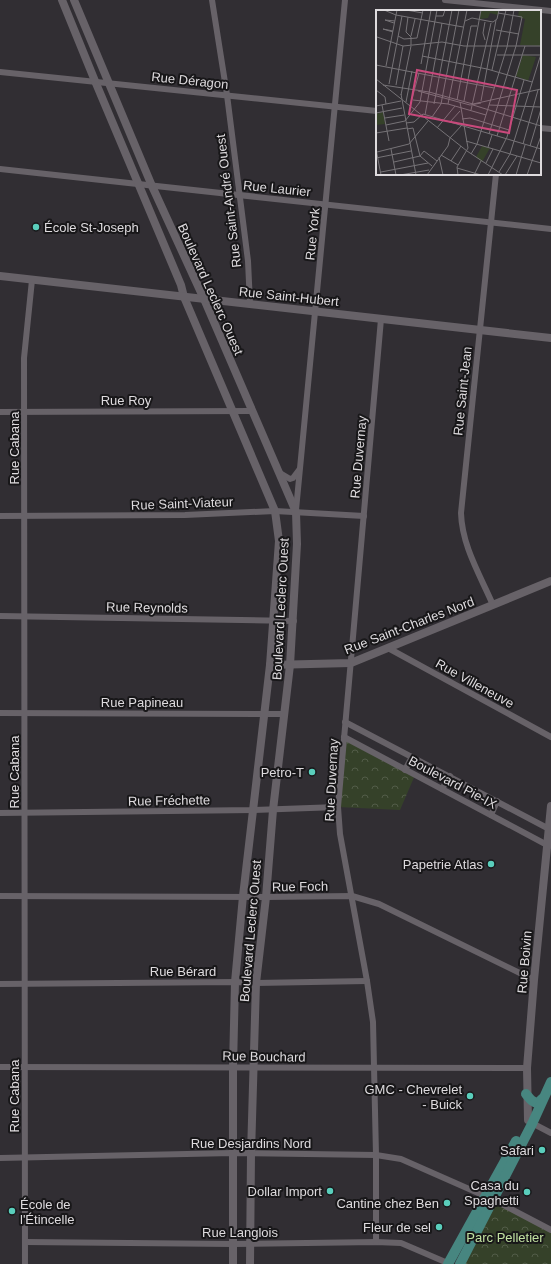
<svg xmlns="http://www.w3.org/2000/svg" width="551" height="1264" viewBox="0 0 551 1264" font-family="Helvetica,sans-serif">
<defs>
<pattern id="forest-crowns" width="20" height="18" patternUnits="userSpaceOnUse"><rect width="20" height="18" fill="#354129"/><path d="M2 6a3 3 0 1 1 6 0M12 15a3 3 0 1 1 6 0" fill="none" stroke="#525c48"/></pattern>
</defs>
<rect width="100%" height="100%" fill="#312e33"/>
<!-- forest -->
<g fill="url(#forest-crowns)">
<polygon points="344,737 415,775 400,810 338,807"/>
<polygon points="494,1200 551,1230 551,1264 461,1264"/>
</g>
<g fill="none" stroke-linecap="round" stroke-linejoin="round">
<!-- minor -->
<g stroke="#676268" stroke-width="6">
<polyline points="212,0 227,95 248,261 250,304"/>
<polyline points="445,0 551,11"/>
<polyline points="0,72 377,111"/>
<polyline points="540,128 551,129"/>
<polyline points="0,169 551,229"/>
<polyline points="0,412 252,411"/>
<polyline points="280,473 290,479 293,478 299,470"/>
<polyline points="296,510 345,0"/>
<polyline points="0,516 185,515 275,511 364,516"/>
<path d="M 493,605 C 480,575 462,546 461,513 L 496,174"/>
<polyline points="0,616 294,621"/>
<polyline points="388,648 551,737"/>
<polyline points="0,713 285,714"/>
<polyline points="345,722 551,830"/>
<polyline points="344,737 549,846"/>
<polyline points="405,770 412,757"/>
<polyline points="442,789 450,776"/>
<polyline points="0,813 254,810 338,807"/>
<polyline points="491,815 497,801"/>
<polyline points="0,896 266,897 352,896 379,904 534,980"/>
<polyline points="0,984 235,982 256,983 367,981"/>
<polyline points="0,1067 527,1068"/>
<polyline points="530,1122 551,1133"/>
<polyline points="0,1158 233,1153 376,1155 401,1159 494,1200 551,1230"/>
<polyline points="25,1242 233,1244 376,1242 401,1243 450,1264"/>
<polyline points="376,1242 376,1155 373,1022 367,981 340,834 338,807 381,319"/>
<polyline points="25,1264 24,358 32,280"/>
</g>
<!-- tertiary -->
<g stroke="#676268" stroke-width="8">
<polyline points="62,0 95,81 181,285 184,297 275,511 279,541 270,665 243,896 235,982 233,1067 233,1264"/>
<polyline points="74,0 152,186 204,299 296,512 297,544 290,665 273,810 266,897 256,983 251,1154 250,1264"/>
<polyline points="0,276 551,338"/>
<polyline points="270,665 351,663 551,581"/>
<polyline points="528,1120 527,1068 534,980 551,806"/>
</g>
<!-- primary -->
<g stroke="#478680" stroke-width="10">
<path d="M 526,1094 C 530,1099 532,1102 538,1103 L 542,1099"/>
<polyline points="448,1264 516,1141"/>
<polyline points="460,1264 532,1124 551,1082"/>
</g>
</g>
<!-- markers -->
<g fill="#5acebc" stroke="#181719" stroke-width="1.5">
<circle cx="36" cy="227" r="4"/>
<circle cx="312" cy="772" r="4"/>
<circle cx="491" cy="864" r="4"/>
<circle cx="470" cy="1096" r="4"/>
<circle cx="542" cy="1150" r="4"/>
<circle cx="330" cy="1191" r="4"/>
<circle cx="527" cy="1192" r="4"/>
<circle cx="447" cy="1203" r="4"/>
<circle cx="12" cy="1211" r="4"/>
<circle cx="439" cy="1227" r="4"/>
</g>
<g text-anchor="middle" stroke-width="4" stroke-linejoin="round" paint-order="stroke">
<!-- street labels -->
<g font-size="13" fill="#dedbde" stroke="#181719">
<text transform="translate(190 80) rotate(6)" y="5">Rue Déragon</text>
<text transform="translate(277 188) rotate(6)" y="5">Rue Laurier</text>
<text transform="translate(228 201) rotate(-97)" y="5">Rue Saint-André Ouest</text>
<text transform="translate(312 234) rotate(-84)" y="5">Rue York</text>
<text transform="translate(211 289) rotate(66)" y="5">Boulevard Leclerc Ouest</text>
<text transform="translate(289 296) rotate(6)" y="5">Rue Saint-Hubert</text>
<text transform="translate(462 391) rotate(-84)" y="5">Rue Saint-Jean</text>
<text x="126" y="405">Rue Roy</text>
<text transform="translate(14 448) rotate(-90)" y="5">Rue Cabana</text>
<text transform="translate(358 457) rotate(-85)" y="5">Rue Duvernay</text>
<text transform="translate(182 503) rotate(-2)" y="5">Rue Saint-Viateur</text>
<text transform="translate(147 607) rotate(1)" y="5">Rue Reynolds</text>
<text transform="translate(280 609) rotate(-87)" y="5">Boulevard Leclerc Ouest</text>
<text transform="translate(409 625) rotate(-21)" y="5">Rue Saint-Charles Nord</text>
<text transform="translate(475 683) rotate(29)" y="5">Rue Villeneuve</text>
<text x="142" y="707">Rue Papineau</text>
<text transform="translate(14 772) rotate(-90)" y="5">Rue Cabana</text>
<text transform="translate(331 780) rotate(-87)" y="5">Rue Duvernay</text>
<text transform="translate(453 782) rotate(28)" y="5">Boulevard Pie-IX</text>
<text transform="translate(169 800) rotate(-1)" y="5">Rue Fréchette</text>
<text transform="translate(300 886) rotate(-1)" y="5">Rue Foch</text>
<text transform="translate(250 931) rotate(-85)" y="5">Boulevard Leclerc Ouest</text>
<text transform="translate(524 962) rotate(-85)" y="5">Rue Boivin</text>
<text x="183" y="976">Rue Bérard</text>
<text transform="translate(264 1056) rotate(1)" y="5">Rue Bouchard</text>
<text transform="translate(14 1096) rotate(-90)" y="5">Rue Cabana</text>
<text x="251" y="1148">Rue Desjardins Nord</text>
<text x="240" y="1237">Rue Langlois</text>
</g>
<!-- poi labels -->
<g font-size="13" fill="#dedbde" stroke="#181719" text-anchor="end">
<text x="44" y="232" text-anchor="start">École St-Joseph</text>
<text x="304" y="777">Petro-T</text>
<text x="483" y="869">Papetrie Atlas</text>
<text x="462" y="1094">GMC - Chevrelet<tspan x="462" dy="15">- Buick</tspan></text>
<text x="534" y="1155">Safari</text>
<text x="519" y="1190">Casa du<tspan x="519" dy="15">Spaghetti</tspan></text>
<text x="322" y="1196">Dollar Import</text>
<text x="439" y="1208">Cantine chez Ben</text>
<text x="20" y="1209" text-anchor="start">École de<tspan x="20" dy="15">l'Étincelle</tspan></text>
<text x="431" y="1232">Fleur de sel</text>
</g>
<!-- park labels -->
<g font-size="13" fill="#c1e1a1" stroke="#181719">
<text x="505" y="1242">Parc Pelletier</text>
</g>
</g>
<!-- overview -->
<g transform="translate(376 10)">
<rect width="165" height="165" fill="#312e33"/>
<path d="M 105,0 L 123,0 L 122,5 L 114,3 L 112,8 L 103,9 ZM 143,0 L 165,0 L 165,36 L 144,35 L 149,9 L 142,7 ZM 147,45 L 160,47 L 152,71 L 140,66 ZM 7,102 L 9,114 L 0,115 L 0,104 ZM 106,136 L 114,138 L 106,152 L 100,147 Z" fill="#354129"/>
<path fill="none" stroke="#767377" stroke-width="1" d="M 8,0 L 20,5 L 87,17M 30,0 L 47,3M 60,6 L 67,6 L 69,0M 32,7 L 30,22 L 35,27 L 35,35M 89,11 L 96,8 L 117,12 L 121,9 L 123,0M 18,13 L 9,10 L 19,11M 0,18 L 0,35M 120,20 L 143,24M 17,22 L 7,19 L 17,21M 22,26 L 28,29 L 41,28 L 47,0M 35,26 L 39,9M 1,27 L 27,36 L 66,32 L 88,36 L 165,36M 109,30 L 107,23 L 109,12M 121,45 L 165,45M 46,46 L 111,59 L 156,72M 45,54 L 55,0M 0,55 L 118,78M 10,56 L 21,0M 116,60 L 130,0M 0,69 L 91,141 L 127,165M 13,74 L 26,6M 7,75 L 53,82 L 97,94 L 165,79M 20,75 L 27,36M 0,80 L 9,87 L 10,94M 42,81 L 94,95 L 105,93M 25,84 L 40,165M 25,85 L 35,36M 37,90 L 72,94 L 110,105M 81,90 L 95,16 L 101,16M 88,91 L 105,0M 105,91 L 120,10M 30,92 L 36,61M 58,94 L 76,0M 72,94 L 91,0M 6,95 L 13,131M 97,95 L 165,116M 113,95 L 165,97M 0,96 L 25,91M 34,96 L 43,63M 95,100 L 115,13M 0,103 L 26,98M 49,105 L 66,13M 56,107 L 65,94 L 83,0M 9,108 L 28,105M 86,109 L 94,108 L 133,120M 29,111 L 44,92 L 61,0M 74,112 L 84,101M 30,113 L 38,112 L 47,104 L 165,139M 10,115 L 29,111M 61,118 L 79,96M 31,119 L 37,118 L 44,146M 0,123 L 31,118M 113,124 L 140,36 L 146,7 L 122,3M 121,126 L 149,36M 90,131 L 165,153M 147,134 L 162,80M 154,136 L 165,99M 112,137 L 116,125M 0,139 L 5,165M 15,139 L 20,165M 1,142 L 33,134 L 52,111M 95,144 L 101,134 L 131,37 L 138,0M 65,145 L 82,155M 44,146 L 48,141 L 61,151M 63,147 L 67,165M 0,148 L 35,141M 75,151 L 85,136M 18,152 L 44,146 L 56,156M 110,153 L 117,139M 81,158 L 105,165M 5,162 L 52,153M 123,162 L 134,144 L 165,44M 24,165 L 53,160M 51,165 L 72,136 L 74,128 L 86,115M 82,165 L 81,157 L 92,138 L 84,92M 98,165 L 105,151M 112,165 L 131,127 L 148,70M 129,165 L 141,146M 140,165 L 149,135M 151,165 L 165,126"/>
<path fill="#c9497c" fill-opacity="0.15" stroke="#c9497c" stroke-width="2" d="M 41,60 L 141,80 L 133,123 L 33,104 Z"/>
<rect width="165" height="165" fill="none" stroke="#dedbde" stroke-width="2"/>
</g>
</svg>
